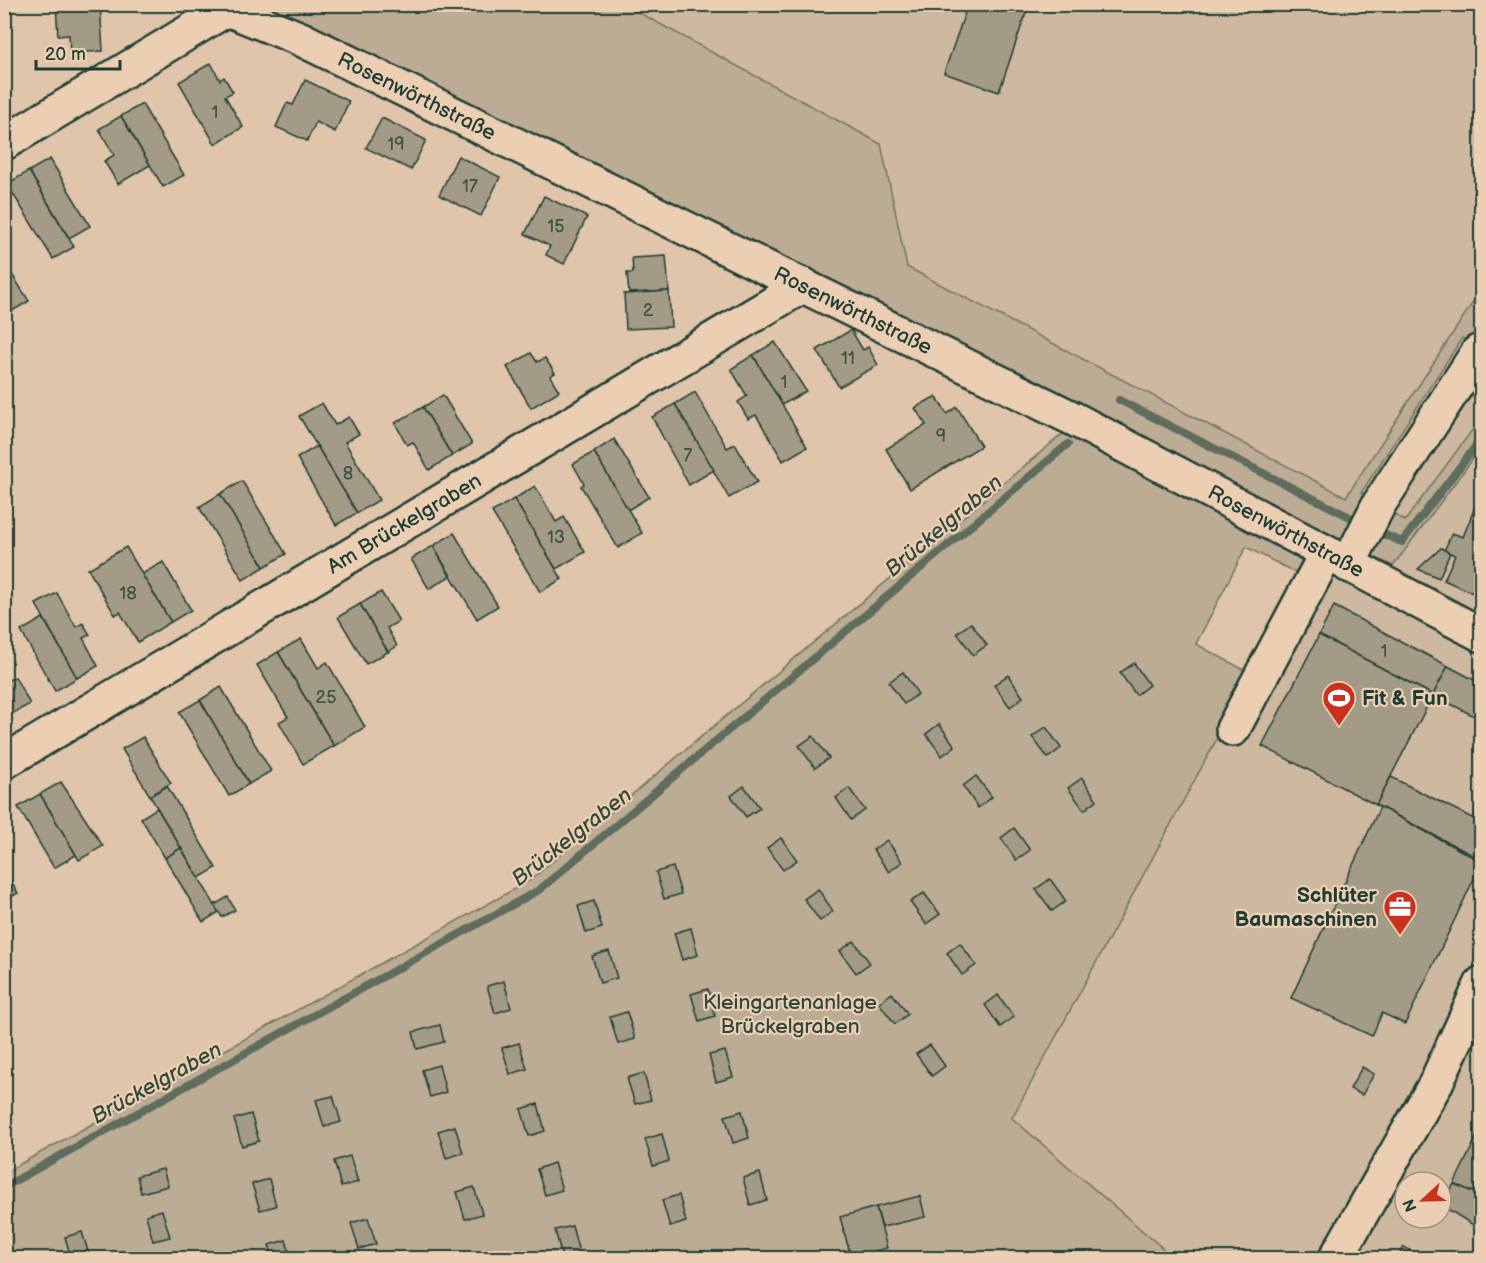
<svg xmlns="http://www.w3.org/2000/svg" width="1486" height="1263" viewBox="0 0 1486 1263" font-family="'Balsamiq Sans',sans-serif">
<rect width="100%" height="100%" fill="#e0c5aa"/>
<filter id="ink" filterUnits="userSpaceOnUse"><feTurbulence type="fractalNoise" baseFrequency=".0167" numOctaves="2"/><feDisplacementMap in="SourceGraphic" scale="12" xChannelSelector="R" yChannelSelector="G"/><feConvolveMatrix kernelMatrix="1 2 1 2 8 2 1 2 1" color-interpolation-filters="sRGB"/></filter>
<g filter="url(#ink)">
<!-- built -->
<path fill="#ceb89f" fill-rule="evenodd" d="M 377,5 L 1481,5 L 1481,1258 L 1174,1258 L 1011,1119 L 1346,497 ZM 1405,1182 L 1441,1182 L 1441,1218 L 1405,1218 Z"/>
<!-- green -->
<polygon fill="#bcac94" stroke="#6e7464" stroke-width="1.5" points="242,5 625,5 881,144 907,267 1346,497 1481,290 1481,351 1462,338 1361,493 1405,521 1481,418 1481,448 1393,566 1327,534 1304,577 1246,547 1196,644 1252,674 1012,1118 1174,1258 5,1258 4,1173 529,881 1085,415"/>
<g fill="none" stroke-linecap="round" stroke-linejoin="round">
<!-- stream -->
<g stroke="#616c5d" stroke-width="8">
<polyline points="1119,400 1350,517"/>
<polyline points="1383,534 1402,542 1482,438"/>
<polyline points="4,1187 539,890 1068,444"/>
</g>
</g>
<!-- building -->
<g fill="#a39b86" stroke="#1f3d34" stroke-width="1.5">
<polygon points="100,4 103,51 70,53 69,35 58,36 56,5"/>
<polygon points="968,4 1029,4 999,92 944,73"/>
<polygon points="211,63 220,80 224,77 233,92 225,96 243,127 215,144 179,82"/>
<polygon points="305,80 349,101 335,132 316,122 307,141 276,127 287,103 293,105"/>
<polygon points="142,104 184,175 163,187 121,116"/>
<polygon points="121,116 150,165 118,184 104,161 114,155 99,129"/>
<polygon points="382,118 426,140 411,170 366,148"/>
<polygon points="458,156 500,177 481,216 439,195"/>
<polygon points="50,159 90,226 69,238 29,171"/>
<polygon points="29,171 74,247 53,259 7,184"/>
<polygon points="544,196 587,217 564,264 546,255 550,246 525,234"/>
<polygon points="666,256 669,291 629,293 627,273 633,273 632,258"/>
<polygon points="4,262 29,301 4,316"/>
<polygon points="669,291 671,327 626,329 624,294"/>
<polygon points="851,330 863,350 868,347 878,365 839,387 817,350"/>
<polygon points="775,342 806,391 782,405 753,355"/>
<polygon points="531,353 537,362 545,358 555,373 550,376 559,391 531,408 507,367"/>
<polygon points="753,355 807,447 783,461 756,415 748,419 738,402 747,396 731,369"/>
<polygon points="695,392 727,448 735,444 757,482 729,498 675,404"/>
<polygon points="443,395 472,444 452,456 423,407"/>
<polygon points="936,396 947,414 957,407 981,446 910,489 886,449 926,425 915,408"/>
<polygon points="322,403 335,425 349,417 359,434 345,442 379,500 357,513 299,416"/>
<polygon points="675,404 714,470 689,485 652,417"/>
<polygon points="423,407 452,456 429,470 413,442 407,445 395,423"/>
<polygon points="614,439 649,497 628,510 594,452"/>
<polygon points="317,446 357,513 336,525 297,458"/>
<polygon points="594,452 642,533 618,548 581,486 584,484 573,464"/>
<polygon points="242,481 286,554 264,567 220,494"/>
<polygon points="535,486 556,522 564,517 585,552 556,569 514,499"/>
<polygon points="220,494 264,567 243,580 199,507"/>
<polygon points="514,499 562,579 540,592 492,512"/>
<polygon points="1481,501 1482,501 1482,597 1444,580 1455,555 1444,551 1452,533 1463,537 1477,502"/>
<polygon points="454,533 498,606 477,619 433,546"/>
<polygon points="433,546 450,576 429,589 411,559"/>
<polygon points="126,547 171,622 138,642 120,612 115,615 88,569"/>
<polygon points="1441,548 1450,553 1439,578 1418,569"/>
<polygon points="163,562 191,610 171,622 142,574"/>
<polygon points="381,592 399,621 387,628 397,646 388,652 360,604"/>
<polygon points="57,593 76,627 83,623 90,635 83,638 98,666 77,678 36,604"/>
<polygon points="360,604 388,652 366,664 338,617"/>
<polygon points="1334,606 1448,666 1433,695 1319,635"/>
<polygon points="43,618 77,678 55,691 21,631"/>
<polygon points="971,623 987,645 973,655 957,633"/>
<polygon points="1319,635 1433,695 1376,805 1262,746"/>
<polygon points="301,639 318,668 327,662 365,727 334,746 278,652"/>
<polygon points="278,652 334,746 303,764 279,722 288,717 257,665"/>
<polygon points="1134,663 1149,685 1136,695 1120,673"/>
<polygon points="1448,666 1482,684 1482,720 1433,695"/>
<polygon points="903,672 918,694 904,704 889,682"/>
<polygon points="1008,675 1023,697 1010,707 994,685"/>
<polygon points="15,677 30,704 8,716 4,710 4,682"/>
<polygon points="221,687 271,771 249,784 200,700"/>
<polygon points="200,700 249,784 229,796 179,712"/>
<polygon points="939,724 955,746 942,756 926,734"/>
<polygon points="1046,727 1061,748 1048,758 1032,737"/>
<polygon points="813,736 829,758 815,768 799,746"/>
<polygon points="143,737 171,783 150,796 122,749"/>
<polygon points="976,776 992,797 978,808 963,786"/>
<polygon points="1391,777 1482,823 1482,860 1376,805"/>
<polygon points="1082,778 1097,800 1084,810 1068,788"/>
<polygon points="61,782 103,846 79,860 40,794"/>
<polygon points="167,786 216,868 199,878 150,796"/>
<polygon points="744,786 760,808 746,817 731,796"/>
<polygon points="849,788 865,810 851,820 836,798"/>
<polygon points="40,794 76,855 54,868 18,807"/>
<polygon points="1482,801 1482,823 1473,819"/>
<polygon points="1380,807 1482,862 1405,1024 1382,1013 1372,1036 1291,998"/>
<polygon points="157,808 181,848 165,858 141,818"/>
<polygon points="1014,828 1030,850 1016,860 1001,838"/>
<polygon points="781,838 797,860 783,870 767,848"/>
<polygon points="887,840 902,862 889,872 873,850"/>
<polygon points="181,848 219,912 203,922 165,858"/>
<polygon points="673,867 681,894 664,899 656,872"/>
<polygon points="4,870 18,893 4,901"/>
<polygon points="1050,879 1066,901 1052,911 1036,889"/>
<polygon points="818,889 833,911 820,921 804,899"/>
<polygon points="924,893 940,914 926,924 910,902"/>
<polygon points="228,897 235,910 222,917 214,905"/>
<polygon points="594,901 602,928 586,933 578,906"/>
<polygon points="691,928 698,955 682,960 674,933"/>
<polygon points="854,941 870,963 856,973 840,951"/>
<polygon points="960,943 976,965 962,975 947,953"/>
<polygon points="609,951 617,978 600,983 592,956"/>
<polygon points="504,981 511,1008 495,1013 487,986"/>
<polygon points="708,989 715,1016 699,1021 691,994"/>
<polygon points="892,993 908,1014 895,1024 879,1003"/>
<polygon points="998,995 1014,1017 1000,1027 985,1005"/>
<polygon points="627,1012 635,1039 618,1044 610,1017"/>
<polygon points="440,1025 444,1042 417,1049 413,1032"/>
<polygon points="519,1043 527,1069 510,1074 502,1048"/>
<polygon points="930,1045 945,1066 932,1076 916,1054"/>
<polygon points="725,1051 733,1077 716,1082 709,1055"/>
<polygon points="439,1065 446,1092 430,1097 422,1070"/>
<polygon points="1362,1067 1374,1074 1362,1095 1350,1089"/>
<polygon points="644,1073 651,1100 635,1104 627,1078"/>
<polygon points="333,1096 341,1122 324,1127 316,1100"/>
<polygon points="538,1104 545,1131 529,1136 521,1109"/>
<polygon points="742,1111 749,1138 733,1143 725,1116"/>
<polygon points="251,1114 259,1141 242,1146 234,1119"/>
<polygon points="455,1126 463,1153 446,1158 438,1131"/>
<polygon points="1482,1126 1482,1196 1454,1184"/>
<polygon points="662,1134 669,1161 653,1166 645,1139"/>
<polygon points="350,1156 358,1182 341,1187 334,1161"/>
<polygon points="554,1163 562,1190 545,1195 537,1169"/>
<polygon points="163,1169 168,1186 141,1193 137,1176"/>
<polygon points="760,1173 767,1200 750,1205 743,1178"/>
<polygon points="269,1179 276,1206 260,1210 252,1184"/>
<polygon points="1454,1184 1482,1196 1482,1223 1478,1228 1441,1205"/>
<polygon points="474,1187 482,1214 465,1219 457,1192"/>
<polygon points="679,1195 686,1222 670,1227 662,1200"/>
<polygon points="920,1196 925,1217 882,1227 876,1207"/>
<polygon points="876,1207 887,1248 851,1257 840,1217"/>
<polygon points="162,1210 170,1237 153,1241 146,1215"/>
<polygon points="368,1218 376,1244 359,1249 351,1223"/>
<polygon points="572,1226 579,1252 562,1257 555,1230"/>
<polygon points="82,1232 90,1258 71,1258 65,1237"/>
<polygon points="286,1240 291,1258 273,1258 269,1245"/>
<polygon points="1404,1247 1423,1258 1397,1258"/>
<polygon points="491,1249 493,1258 475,1258 474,1254"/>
</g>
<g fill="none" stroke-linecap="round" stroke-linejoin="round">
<!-- minor casing -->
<g stroke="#1f3d34" stroke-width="38">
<g id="minor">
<path id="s1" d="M 215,4 L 301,39 L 1074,419 L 1482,635"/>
<polyline points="4,143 227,9"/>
<polyline points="1348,565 1379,504 1478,352"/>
<polyline points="1233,729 1326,554"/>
<path id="s2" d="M 4,762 L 804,285"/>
<polyline points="1336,1258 1435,1085 1482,983"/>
</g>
</g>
<!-- minor -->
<use href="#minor" stroke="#ecceb2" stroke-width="33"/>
</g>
</g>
<!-- icons -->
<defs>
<g id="stadium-pin" transform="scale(1.725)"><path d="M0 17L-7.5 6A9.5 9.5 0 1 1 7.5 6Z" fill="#c8321e" stroke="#ecceb2"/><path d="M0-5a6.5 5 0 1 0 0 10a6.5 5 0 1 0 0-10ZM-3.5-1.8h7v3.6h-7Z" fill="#fff"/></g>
<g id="office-pin" transform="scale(1.725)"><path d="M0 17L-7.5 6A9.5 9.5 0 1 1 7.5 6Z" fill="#c8321e" stroke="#ecceb2"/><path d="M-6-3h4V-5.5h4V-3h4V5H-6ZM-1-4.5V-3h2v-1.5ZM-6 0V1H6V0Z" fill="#fff"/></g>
</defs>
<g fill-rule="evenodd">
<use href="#stadium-pin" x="1339" y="698"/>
<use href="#office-pin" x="1400" y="907"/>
</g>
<g text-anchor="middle" stroke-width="4.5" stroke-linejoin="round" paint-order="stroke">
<!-- number labels -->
<g font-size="18" fill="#405448">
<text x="215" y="118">1</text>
<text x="396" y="150">19</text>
<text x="470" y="192">17</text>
<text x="556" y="232">15</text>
<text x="648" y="316">2</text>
<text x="848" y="364">11</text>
<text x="784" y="388">1</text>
<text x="941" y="442">9</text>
<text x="688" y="461">7</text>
<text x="348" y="479">8</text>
<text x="556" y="543">13</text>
<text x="128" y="599">18</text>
<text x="1384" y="657">1</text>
<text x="326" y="703">25</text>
</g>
<!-- street labels -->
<g font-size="21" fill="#1f3d34" stroke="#ecceb2">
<text dy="7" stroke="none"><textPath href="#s1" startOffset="222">Rosenwörthstraße</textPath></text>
<text dy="7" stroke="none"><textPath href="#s1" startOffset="708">Rosenwörthstraße</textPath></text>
<text dy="7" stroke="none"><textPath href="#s2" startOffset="466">Am Brückelgraben</textPath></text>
<text dy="7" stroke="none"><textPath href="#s1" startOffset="1194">Rosenwörthstraße</textPath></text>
</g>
<!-- poi labels -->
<g font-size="21" font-weight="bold" fill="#1f3d34" stroke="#ecceb2" text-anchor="start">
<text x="1362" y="705">Fit &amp; Fun</text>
<text x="1377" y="902" text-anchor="end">Schlüter<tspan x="1377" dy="24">Baumaschinen</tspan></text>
</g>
<!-- park labels -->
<g font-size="21" fill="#2f483e" stroke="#ecceb2">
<text x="790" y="1009">Kleingartenanlage<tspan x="790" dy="24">Brückelgraben</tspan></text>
</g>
<!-- water labels -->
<g font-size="22" font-style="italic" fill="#30493e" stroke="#ecceb2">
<text transform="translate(943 525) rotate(-40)" y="8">Brückelgraben</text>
<text transform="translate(571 836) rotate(-38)" y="8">Brückelgraben</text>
<text transform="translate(156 1082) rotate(-29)" y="8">Brückelgraben</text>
</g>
</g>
<!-- margin -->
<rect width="1486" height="1263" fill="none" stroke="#ecceb2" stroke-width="24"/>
<rect x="12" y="12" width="1462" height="1239" fill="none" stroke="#1f3d34" stroke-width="2" filter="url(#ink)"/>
<!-- north arrow -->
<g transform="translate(1423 1200) rotate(248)"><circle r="28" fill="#ecceb2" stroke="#9a9480" stroke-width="1.5"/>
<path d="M0-4.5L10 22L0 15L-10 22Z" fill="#c8321e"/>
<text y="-9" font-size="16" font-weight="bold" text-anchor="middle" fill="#1f3d34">N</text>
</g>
<!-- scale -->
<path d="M36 60v9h84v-9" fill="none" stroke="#1f3d34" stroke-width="3"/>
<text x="45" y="60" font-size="18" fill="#1f3d34" stroke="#ecceb2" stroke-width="4.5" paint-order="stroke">20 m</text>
</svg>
